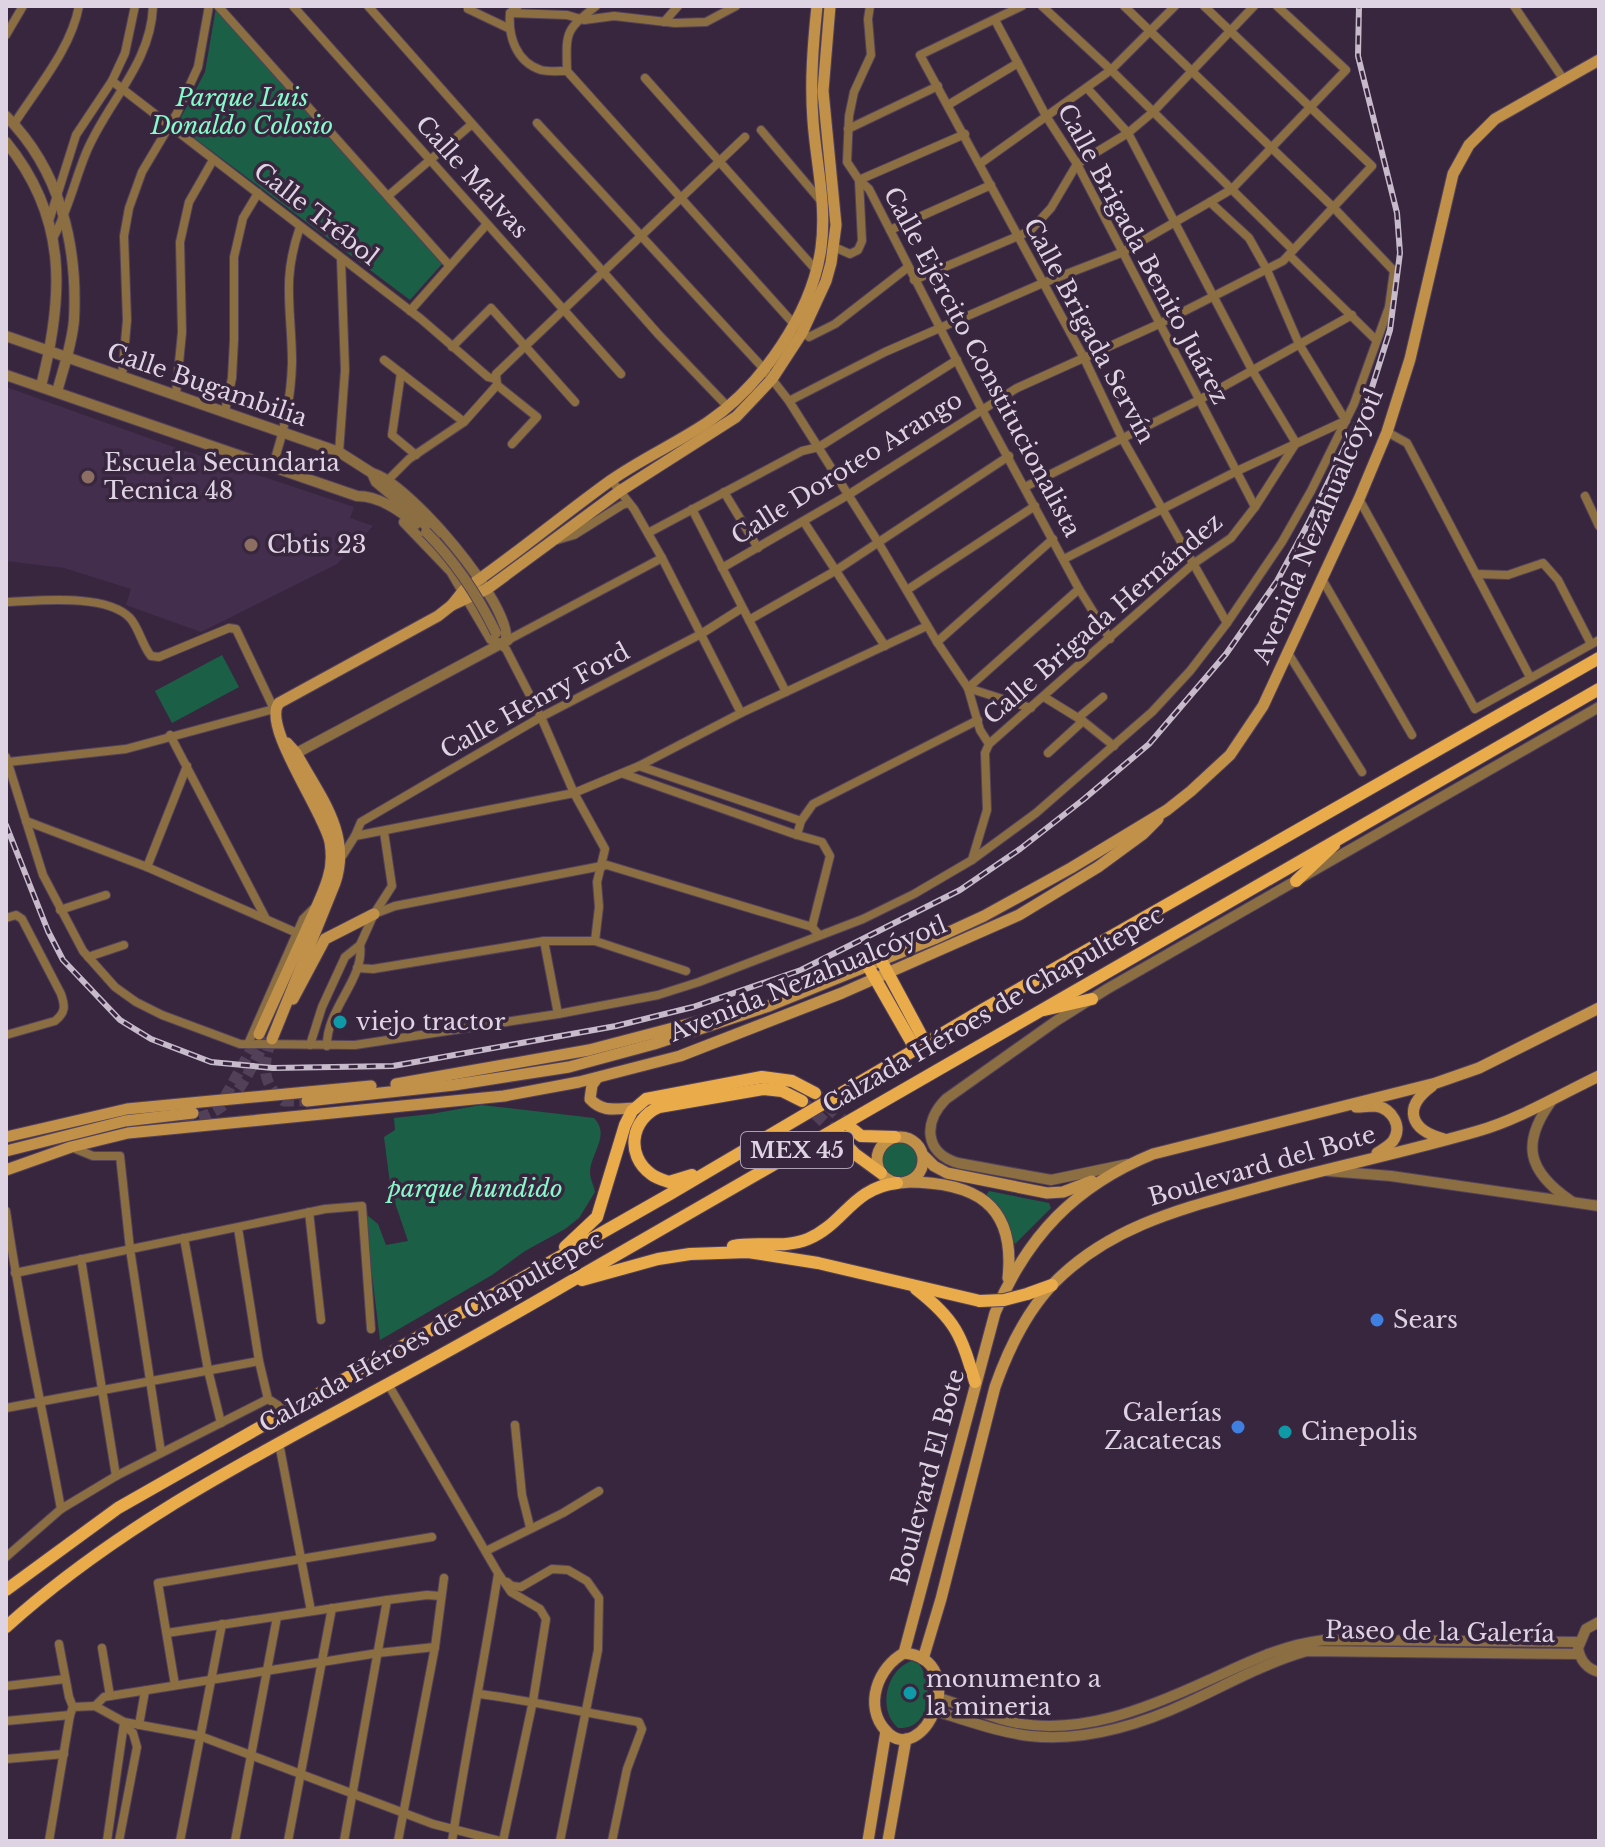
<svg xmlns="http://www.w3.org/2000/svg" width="1605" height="1847" viewBox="0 0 1605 1847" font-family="'Libre Baskerville',serif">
<rect width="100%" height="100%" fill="#38263f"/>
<!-- built -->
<polygon fill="#442e4d" points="6,387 179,449 354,507 350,518 373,526 337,564 201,632 126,605 131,589 64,568 6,561"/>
<!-- green -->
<g fill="#1b6046">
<polygon points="216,8 442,264 410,300 177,125 205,72"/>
<polygon points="222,655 239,687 172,723 155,691"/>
<path d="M 481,1105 L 594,1118 C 611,1136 590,1153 590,1173 C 590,1178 594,1186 595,1192 L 579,1218 L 565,1229 L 525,1251 L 492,1275 L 380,1340 L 365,1218 L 368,1216 L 378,1224 L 386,1245 L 408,1241 L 391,1191 L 384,1137 L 395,1130 L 394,1118 L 431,1114 Z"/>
<circle cx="900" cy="1160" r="17"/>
<polygon points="989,1191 1049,1203 1051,1208 1015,1244 1003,1214 986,1196"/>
<path d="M 912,1661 L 919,1664 C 934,1685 931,1730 898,1728 C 877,1710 886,1669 912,1661 Z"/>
</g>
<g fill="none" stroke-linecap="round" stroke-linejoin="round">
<!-- secondary-tunnel -->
<g stroke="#514057" stroke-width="11" stroke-dasharray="11 5.5" stroke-linecap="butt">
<path d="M 271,1041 C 262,1065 262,1085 284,1101 L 307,1101"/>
<polyline points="225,1097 259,1035"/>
<path d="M 183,1121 C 236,1114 244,1079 267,1038"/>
</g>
<!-- primary-tunnel -->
<g stroke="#514057" stroke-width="12" stroke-dasharray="12 6" stroke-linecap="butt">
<polyline points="815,1093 851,1128"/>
<polyline points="802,1101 840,1137"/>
</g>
<!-- minor casing -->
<g stroke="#534259" stroke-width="10">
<g id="minor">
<polyline points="218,6 449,265"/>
<polyline points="293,6 621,374"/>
<polyline points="368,6 659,335 728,407"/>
<path d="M 518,6 L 510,13 C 508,36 516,62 541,70 C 548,72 559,71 567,71"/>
<polyline points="870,6 868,19 871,55 854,92 849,116 847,162 859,180 869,189 981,408 1079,589 1110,639"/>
<polyline points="1022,6 920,55 1084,358 1122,438 1227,623"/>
<polyline points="1042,6 1111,70 1293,250"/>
<polyline points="1514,6 1564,80"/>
<polyline points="468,9 510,29"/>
<polyline points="510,13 567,15 584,20 614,16 675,23 706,22 736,6"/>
<polyline points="995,20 1046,116 1077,164 1255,507"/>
<polyline points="664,22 678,6"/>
<polyline points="6,35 23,6"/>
<polyline points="567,71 793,323 809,337 835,324 907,268"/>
<path d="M 567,71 C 566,31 565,31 596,6"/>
<polyline points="645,78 816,270"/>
<polyline points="112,81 421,319 488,377 495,379"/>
<polyline points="948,105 1018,63"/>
<polyline points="537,123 764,369 789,401 878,542 937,642 968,688 980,730 989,744 985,753 987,810 972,860"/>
<path d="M 14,124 C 37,88 71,49 79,6"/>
<polyline points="848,129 938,86"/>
<polyline points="761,130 821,201"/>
<polyline points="981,163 1111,70 1175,6"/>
<polyline points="388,196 472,124"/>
<polyline points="1210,202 1249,238 1267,270 1299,344 1346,421"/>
<polyline points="49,221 76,135 112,81 125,53 135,6"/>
<polyline points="890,230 991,185"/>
<path d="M 52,240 C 68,212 74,182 86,153 C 107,102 151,64 153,6"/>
<polyline points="834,247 850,254 858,250 862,241 859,180 965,134"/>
<polyline points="1289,255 1376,340"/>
<polyline points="914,280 1030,231 1051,208 1077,164 1128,133 1153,112 1254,6"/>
<polyline points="410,311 487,224"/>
<polyline points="452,347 491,308 575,402"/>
<polyline points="384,360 464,422"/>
<polyline points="401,373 392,435 416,455"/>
<polyline points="122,376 127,320 124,236 129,208 142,172 177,113 198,67 209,6"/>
<polyline points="497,385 537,417 512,444"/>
<polyline points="176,394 182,332 180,242 189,202 213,160"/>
<polyline points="789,401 885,352 1043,283 1121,253 1210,202 1232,189 1346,70 1277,6"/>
<polyline points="225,411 232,378 234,340 234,257 243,218 258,193"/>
<polyline points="1387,432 1407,443 1530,677"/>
<polyline points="339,452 345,370 341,259"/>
<path d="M 272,467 C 284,433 291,399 292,363 C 292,310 281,281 300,227"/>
<polyline points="388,480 409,459 464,422 497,385 496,374 745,137"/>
<polyline points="611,480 634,509 662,558 741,713"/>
<polyline points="1025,487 1199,400 1352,315"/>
<polyline points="724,492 758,548"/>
<polyline points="1585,496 1599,526"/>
<polyline points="1359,499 1475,709 1599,640"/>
<polyline points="692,509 786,692"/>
<polyline points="804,522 885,646"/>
<polyline points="648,533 802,451 819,447 957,360"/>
<polyline points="557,540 574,535 622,505 629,503"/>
<polyline points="1064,559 1237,471 1345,421"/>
<polyline points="722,568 848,495 1017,388 1159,324 1283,261 1372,166 1204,6"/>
<polyline points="1476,574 1508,575 1543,563 1558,580 1591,644"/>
<polyline points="1322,579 1412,735"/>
<polyline points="907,590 1035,506"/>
<path d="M 6,602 C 38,601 106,593 130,618 C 139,628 142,645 151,656 L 159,657 L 229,628 L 236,629 L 274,709 L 126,749 L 8,762"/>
<polyline points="749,620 835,571 1009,456"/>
<polyline points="508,640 662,558"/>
<polyline points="937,642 1053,539"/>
<polyline points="499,644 506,649 541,717 574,793 605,849 597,882 599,907 595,941"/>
<polyline points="1288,653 1362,772"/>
<polyline points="968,688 1079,589"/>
<polyline points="968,688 1031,708"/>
<polyline points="1044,697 1083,721 1114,746"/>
<polyline points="1078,718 1103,697"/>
<polyline points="170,735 265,917"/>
<polyline points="989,744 1193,564 1231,538 1255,507 1296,443 1252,370 1128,133 1087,88"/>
<polyline points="1048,753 1083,721"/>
<polyline points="6,757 43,875 83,951 115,987 136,1002 162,1015 240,1044 355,1045 558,1014 658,995 699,982 863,919 914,894 972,860 1036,813 1152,712 1190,671 1227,623 1282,542 1311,491 1354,404 1389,307 1394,271 1333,207 1124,6"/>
<polyline points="639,766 741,713 927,626"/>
<polyline points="624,774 797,835"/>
<polyline points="26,821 147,867 297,933"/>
<polyline points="355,836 361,822 541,717 701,634 742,608"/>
<polyline points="341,858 355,836 574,793 639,766 801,821"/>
<polyline points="147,867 187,766"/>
<polyline points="60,910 106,895"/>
<polyline points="374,914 395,906 607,865 812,927 819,935"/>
<path d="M 6,918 L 16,915 L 22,919 L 61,994 C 65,1006 66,1012 55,1021 L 6,1035"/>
<polyline points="812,927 830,856 822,842 797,835 801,821 813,804 978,720"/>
<polyline points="544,941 558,1014"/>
<polyline points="88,957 124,945"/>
<polyline points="357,968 373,969 544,941 595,941 686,971"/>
<polyline points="248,1044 303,919 313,909"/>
<polyline points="310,1045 322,1007 345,957 360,945 374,914 392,886 384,832"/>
<path d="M 327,1046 C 326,1009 365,979 360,945"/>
<polyline points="71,1147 93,1156 120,1156 130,1249 161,1452"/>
<path d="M 6,1211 C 20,1311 43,1410 61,1509"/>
<polyline points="309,1212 321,1320"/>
<polyline points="238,1228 259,1361 268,1399 287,1411"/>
<polyline points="184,1238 208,1370 221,1423"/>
<polyline points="81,1259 116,1476"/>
<polyline points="15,1273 325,1209 362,1206 371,1329"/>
<polyline points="388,1384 498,1573 511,1592 540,1609 546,1619 533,1701 503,1841"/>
<polyline points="6,1408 259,1361"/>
<polyline points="515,1425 522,1495 530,1527"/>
<polyline points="279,1443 311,1611"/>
<polyline points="486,1551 563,1513 599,1491"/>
<polyline points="6,1557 61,1509 116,1476 268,1399"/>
<polyline points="507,1582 512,1586 521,1587 552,1569 568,1570 587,1581 599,1598 598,1650 560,1841"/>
<polyline points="167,1633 387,1600 427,1595 440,1596"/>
<polyline points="59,1644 69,1697 73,1707"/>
<polyline points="102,1648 110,1696"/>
<polyline points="175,1685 158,1583 432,1537"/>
<polyline points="6,1686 65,1679"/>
<path d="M 480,1694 C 533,1701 586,1713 639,1722 L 642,1729 L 627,1769 L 612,1841"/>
<polyline points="95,1706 104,1697 110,1696 378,1653 435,1647"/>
<polyline points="6,1721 70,1715"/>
<polyline points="139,1725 145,1691"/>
<polyline points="6,1759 64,1754"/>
<polyline points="49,1841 70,1715 73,1707 95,1706 124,1722 200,1736 433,1824 500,1841"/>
<polyline points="107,1841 124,1723"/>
<polyline points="119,1841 137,1747 133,1733 124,1725"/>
<polyline points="180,1841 222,1624"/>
<polyline points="235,1841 277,1617"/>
<polyline points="288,1841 332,1608"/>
<polyline points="344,1841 387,1600"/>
<polyline points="398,1841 435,1647 444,1578"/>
<path d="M 452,1841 C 466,1752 484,1663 498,1574"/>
</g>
</g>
<!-- tertiary casing -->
<g stroke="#534259" stroke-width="12">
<g id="tertiary">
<path d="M 6,116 C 60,170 78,245 74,320 C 72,345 63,369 57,392"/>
<path d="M 6,142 C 68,218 64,296 41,386"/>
<polyline points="6,336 339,452 372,473 376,482 419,518 435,536"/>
<path d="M 6,375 L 357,496 C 379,496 399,510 416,524"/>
<path d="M 372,473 C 408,482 512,604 506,641"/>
<polyline points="404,522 451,571 491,639 499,644"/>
<polyline points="291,756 508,640"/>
<path d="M 1553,1099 C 1520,1143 1527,1171 1571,1201"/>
<path d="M 1128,1164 L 1051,1180 L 958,1163 C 924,1153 923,1122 946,1099 L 1056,1021 L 1107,989 L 1599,707"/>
<polyline points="1328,1171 1391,1176 1599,1206"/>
<path d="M 1599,1622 L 1586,1629 L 1578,1648 C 1580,1660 1587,1669 1599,1672"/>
<path d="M 939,1698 C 962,1705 985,1715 1008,1721 C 1077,1738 1148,1708 1209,1680 C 1247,1663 1281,1645 1324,1640 L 1579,1642"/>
<path d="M 935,1711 C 966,1720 997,1732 1030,1736 C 1085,1742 1140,1725 1189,1702 C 1228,1684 1265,1663 1307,1651 L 1579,1654"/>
</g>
</g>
<!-- secondary casing -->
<g stroke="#534259" stroke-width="13">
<g id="secondary">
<polyline points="452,605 487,589 620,491 736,417 772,379 802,333 826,281 831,263 836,225 823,91 830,6"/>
<polyline points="293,999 325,939 374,914"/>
<path d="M 259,1034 C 275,999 291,964 307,928 C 314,912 323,895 328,878 C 332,866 332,854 330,842 C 324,812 261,725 279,703 L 438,616 L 452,605 L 464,590 C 514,556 560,517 610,481 C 641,459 677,443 708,422 C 762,385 812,313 821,248 C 827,205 816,163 813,121 C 810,82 813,45 817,6"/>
<path d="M 272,1039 L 335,883 C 352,834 319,795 296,753 L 287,743"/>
<path d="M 597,1078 L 592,1085 L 590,1099 C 604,1114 618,1108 636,1108"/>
<polyline points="396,1084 589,1050 700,1021"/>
<path d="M 1432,1086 C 1402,1108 1410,1130 1444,1139"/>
<polyline points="307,1101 454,1085 569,1067 654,1044 769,1006 934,939 984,916 1071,868 1167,810 1191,791 1230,755 1263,706 1359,499 1387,432 1410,359 1453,174 1469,145 1495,119 1599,60"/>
<path d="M 1356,1107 C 1362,1107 1370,1106 1376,1106 C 1392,1109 1403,1126 1393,1141 C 1389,1146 1382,1150 1377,1153"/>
<circle cx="900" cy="1160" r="23"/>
<polyline points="6,1137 127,1109 371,1086"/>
<polyline points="6,1151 125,1121 193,1113"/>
<polyline points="924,1156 934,1166 947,1173 1047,1193 1063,1192 1092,1181"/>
<polyline points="6,1170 71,1147 128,1133 504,1096 579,1082 680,1056 842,993 1019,915 1098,867 1143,834 1158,819"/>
<path d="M 906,1182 C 974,1182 1016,1203 1008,1278"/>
<path d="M 904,1653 L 995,1313 C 1027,1236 1075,1186 1153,1154 L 1436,1083 L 1479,1068 L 1599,1008"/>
<path d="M 904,1653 C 974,1660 922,1771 886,1731 C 863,1706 878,1667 904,1653 Z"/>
<path d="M 923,1659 L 941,1599 L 995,1387 C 1008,1350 1026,1312 1054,1283 C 1111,1225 1185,1208 1260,1187 C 1332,1167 1406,1152 1478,1131 C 1518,1120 1561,1094 1599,1076"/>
<polyline points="868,1841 886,1731"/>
<polyline points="888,1841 906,1739"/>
</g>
</g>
<!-- primary casing -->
<g stroke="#534259" stroke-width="14">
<g id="primary">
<polyline points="1296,881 1334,845"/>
<polyline points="881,960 926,1044"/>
<polyline points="868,966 916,1050"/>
<polyline points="1044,1010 1092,999"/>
<polyline points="851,1128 861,1136 895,1137"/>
<polyline points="840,1138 855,1154 881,1173"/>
<path d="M 692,1175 L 669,1182 C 663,1180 656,1178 651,1174 C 625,1155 631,1119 659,1107 L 764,1089 L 782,1091 L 802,1101"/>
<path d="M 733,1246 C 757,1241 784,1249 808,1239 C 844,1224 852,1188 897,1183"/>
<polyline points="565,1247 597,1217 625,1125 632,1111 646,1099 762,1077 792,1081 815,1093"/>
<polyline points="582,1280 658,1259 690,1254 748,1252 818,1263 980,1301"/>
<path d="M 916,1289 C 956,1320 961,1335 975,1382"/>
<polyline points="1027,1294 1052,1285"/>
<polyline points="6,1590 118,1508 670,1194 984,1009 1599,658"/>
<path d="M 6,1627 C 107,1536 221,1474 340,1410 C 416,1369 493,1327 568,1283 C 911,1084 1254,885 1599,689"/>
</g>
</g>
<!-- minor -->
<use href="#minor" stroke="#8c6e43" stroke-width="8"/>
<!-- tertiary -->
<use href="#tertiary" stroke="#8c6e43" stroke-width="10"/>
<!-- secondary -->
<use href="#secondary" stroke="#c19149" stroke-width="11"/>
<!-- primary -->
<use href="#primary" stroke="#eaac4b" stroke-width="12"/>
<!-- rail casing -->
<g stroke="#c6bacb" stroke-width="6">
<polyline id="rail" points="6,825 48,931 63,960 120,1020 151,1039 211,1062 273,1068 393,1066 616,1026 693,1007 801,970 960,890 1020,849 1084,799 1149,744 1226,654 1277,581 1309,522 1369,397 1390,330 1400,253 1397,213 1358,56 1359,6"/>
</g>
<!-- rail -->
<use href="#rail" stroke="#38263f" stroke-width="3" stroke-dasharray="9" stroke-linecap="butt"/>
<!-- tertiary-bridge casing -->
<g stroke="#534259" stroke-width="12" stroke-linecap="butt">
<path id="tertiary-bridge" d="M 426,532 C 456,562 478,596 496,633"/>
</g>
<!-- primary-bridge casing -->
<g stroke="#534259" stroke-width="14" stroke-linecap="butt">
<polyline id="primary-bridge" points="980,1301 1004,1300 1027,1294"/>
</g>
<!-- tertiary-bridge -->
<use href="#tertiary-bridge" stroke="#8c6e43" stroke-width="10"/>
<!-- primary-bridge -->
<use href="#primary-bridge" stroke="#eaac4b" stroke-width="12"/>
</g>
<!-- markers -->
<g fill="#8d6e63" stroke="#38263f" stroke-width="3">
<circle cx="88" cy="477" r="8"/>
<circle cx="251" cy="545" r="8"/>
</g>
<g fill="#0f9aa8" stroke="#38263f" stroke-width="3">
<circle cx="340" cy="1022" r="8"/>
<circle cx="1285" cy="1432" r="8"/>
<circle cx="910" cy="1693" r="8"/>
</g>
<g fill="#3f7fe0" stroke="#38263f" stroke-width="3">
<circle cx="1377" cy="1320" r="8"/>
<circle cx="1238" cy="1427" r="8"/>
</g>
<g text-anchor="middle" stroke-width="7" stroke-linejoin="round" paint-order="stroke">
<!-- shield labels -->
<rect fill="#38263f" stroke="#ac9fb1" stroke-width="2" x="741" y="1132" width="112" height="36" rx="6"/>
<g font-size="22" font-weight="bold" fill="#ded3e2">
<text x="797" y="1158">MEX 45</text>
</g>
<!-- park labels -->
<g font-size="24" font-style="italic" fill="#87fac9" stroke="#38263f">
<text x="242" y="106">Parque Luis<tspan x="242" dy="28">Donaldo Colosio</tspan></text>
<text x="475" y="1197">parque hundido</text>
</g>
<!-- street labels -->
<g font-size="24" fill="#ded3e2" stroke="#38263f">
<text transform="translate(472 177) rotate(48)" y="8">Calle Malvas</text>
<text transform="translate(316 214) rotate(38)" y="8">Calle Trébol</text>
<text transform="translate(1143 254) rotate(62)" y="8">Calle Brigada Benito Juárez</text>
<text transform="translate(1089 331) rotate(62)" y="8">Calle Brigada Servín</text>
<text transform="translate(982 362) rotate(62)" y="8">Calle Ejército Constitucionalista</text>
<text transform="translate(207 385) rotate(19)" y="8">Calle Bugambilia</text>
<text transform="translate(847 468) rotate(-32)" y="8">Calle Doroteo Arango</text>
<text transform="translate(1318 526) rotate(-67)" y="8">Avenida Nezahualcóyotl</text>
<text transform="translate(1103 619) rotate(-41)" y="8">Calle Brigada Hernández</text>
<text transform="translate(535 701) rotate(-29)" y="8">Calle Henry Ford</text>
<text transform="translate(808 979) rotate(-22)" y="8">Avenida Nezahualcóyotl</text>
<text transform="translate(993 1010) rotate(-30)" y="8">Calzada Héroes de Chapultepec</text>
<text transform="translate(1262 1166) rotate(-16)" y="8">Boulevard del Bote</text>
<text transform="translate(431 1332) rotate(-29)" y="8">Calzada Héroes de Chapultepec</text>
<text transform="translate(928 1477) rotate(-75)" y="8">Boulevard El Bote</text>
<text transform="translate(1440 1632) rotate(1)" y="8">Paseo de la Galería</text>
</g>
<!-- poi labels -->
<g font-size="24" fill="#ded3e2" stroke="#38263f" text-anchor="start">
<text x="104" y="471">Escuela Secundaria<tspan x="104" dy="28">Tecnica 48</tspan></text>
<text x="267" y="553">Cbtis 23</text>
<text x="356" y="1030">viejo tractor</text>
<text x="1393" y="1328">Sears</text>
<text x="1222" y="1421" text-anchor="end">Galerías<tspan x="1222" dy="28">Zacatecas</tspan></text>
<text x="1301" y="1440">Cinepolis</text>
<text x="926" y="1687">monumento a<tspan x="926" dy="28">la mineria</tspan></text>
</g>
</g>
<!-- border -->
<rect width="1605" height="1847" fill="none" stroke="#ded3e2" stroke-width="16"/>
</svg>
